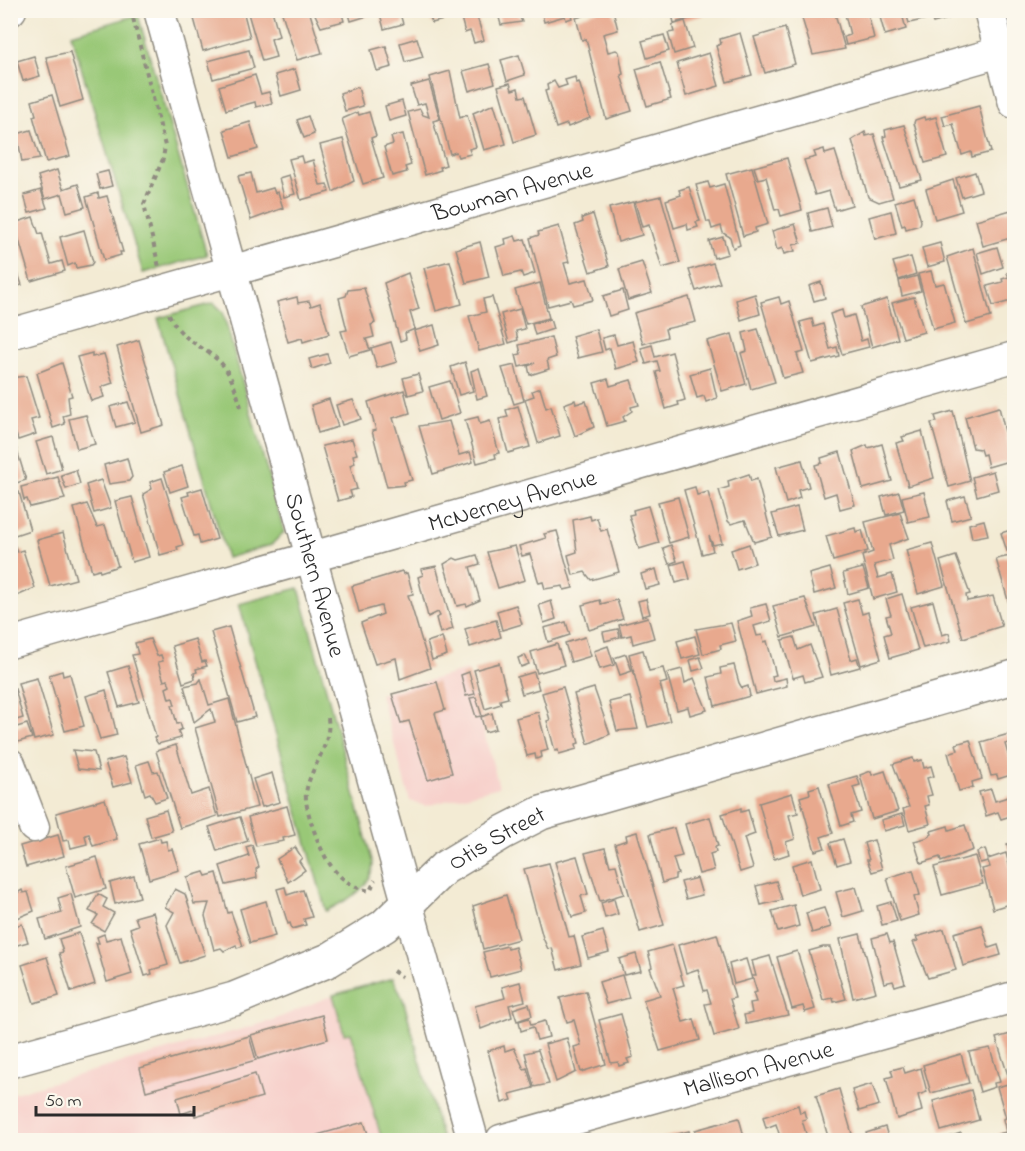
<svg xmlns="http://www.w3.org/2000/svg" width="1025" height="1151" viewBox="0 0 1025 1151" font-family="'Indie Flower',sans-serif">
<rect width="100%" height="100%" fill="#fbf7ec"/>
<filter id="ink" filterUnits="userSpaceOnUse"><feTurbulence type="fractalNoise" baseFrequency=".0167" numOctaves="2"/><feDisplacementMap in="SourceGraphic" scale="12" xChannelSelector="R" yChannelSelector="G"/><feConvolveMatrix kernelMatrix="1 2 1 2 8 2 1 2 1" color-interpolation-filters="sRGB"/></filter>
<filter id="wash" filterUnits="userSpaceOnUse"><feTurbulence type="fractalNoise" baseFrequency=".008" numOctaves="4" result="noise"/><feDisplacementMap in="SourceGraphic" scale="24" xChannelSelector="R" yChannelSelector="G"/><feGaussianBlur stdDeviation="1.35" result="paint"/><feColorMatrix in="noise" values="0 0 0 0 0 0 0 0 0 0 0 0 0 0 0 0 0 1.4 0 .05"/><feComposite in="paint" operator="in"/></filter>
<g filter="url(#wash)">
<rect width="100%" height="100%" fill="#f3ebd4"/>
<!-- built -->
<g fill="#f7d0cb">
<polygon points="467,670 499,787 426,806 410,801 380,694"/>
<polygon points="393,978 403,999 442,1140 11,1140 11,1094 271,1021 333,995"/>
</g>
<!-- green -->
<g fill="#99c877" stroke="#627a51" stroke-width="1.5">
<polygon points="138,15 207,255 143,273 71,34"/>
<polygon points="214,303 223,312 284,532 271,545 227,558 158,318"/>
<path d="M 299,588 L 373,864 C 370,891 348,899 326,911 L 239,604 Z"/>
<polygon points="393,978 403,999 442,1140 382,1140 351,1033 344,1034 333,995"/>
</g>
<g id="blocks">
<!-- building -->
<g fill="#e8a98e">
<polygon points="208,10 243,10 250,37 203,51 193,15"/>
<polygon points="247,10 272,10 279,36 271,39 276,57 262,61"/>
<polygon points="281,10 309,10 322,53 297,60"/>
<polygon points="313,10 341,10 344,21 321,27"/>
<polygon points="348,10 373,10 374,14 351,21"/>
<polygon points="379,10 399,10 403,24 384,29"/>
<polygon points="428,10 445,10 447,19 432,23"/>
<polygon points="459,10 475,10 484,40 474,43 470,31 465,33"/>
<polygon points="497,10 517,10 522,22 501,25"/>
<polygon points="541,10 573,10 574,13 571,14 572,18 566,20 565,16 544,22"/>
<polygon points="601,10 613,10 618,30 603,34 608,52 616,50 619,52 623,74 621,75 632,111 606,119 586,39 582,40 576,18"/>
<polygon points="671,10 702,10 704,15 674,23"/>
<polygon points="817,10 834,10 845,49 813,55 801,15"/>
<polygon points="844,10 867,10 874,38 846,45 844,37 850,35"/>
<polygon points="878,10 901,10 906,29 885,35"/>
<polygon points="905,10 955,10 955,11 947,14 948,19 933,23 931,18 909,23"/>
<polygon points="685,21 693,48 674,54 668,33 674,32 672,25"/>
<polygon points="785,28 795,64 765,73 754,37"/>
<polygon points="740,33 752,75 727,82 716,46 721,44 720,39"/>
<polygon points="664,35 669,51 647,58 642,41"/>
<polygon points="417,38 423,57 405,62 400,43"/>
<polygon points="386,46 392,67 377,71 371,50"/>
<polygon points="249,50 254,68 213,79 208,61"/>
<polygon points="70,52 83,100 60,107 46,57"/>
<polygon points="709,53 719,86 686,96 677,63"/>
<polygon points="519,55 525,75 507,81 501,60"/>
<polygon points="34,56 40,76 23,81 17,61"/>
<polygon points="660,62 671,99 647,106 636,69"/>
<polygon points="489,64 495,83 469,91 463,71"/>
<polygon points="295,69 301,90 281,96 275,75"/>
<polygon points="450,71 460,118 467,115 476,147 469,149 471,154 458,157 456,152 450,154 430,77"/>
<polygon points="255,75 261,94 269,92 272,103 256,107 255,102 226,110 219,86"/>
<polygon points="575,77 576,83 579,82 590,118 568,127 567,124 556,128 545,91 548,90 547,85 554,81 558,88 567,85 565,80"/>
<polygon points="429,81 440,119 433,121 446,165 440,167 441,170 425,175 408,112 420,109 423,115 429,117 425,103 417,105 411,86"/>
<polygon points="510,83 512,90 518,88 520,97 525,96 536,135 514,142 498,86"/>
<polygon points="358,87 363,106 345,111 340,93"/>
<polygon points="52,95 70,156 46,162 33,116 36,115 32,101"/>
<polygon points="402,101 406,116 389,121 385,106"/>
<polygon points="494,104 506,144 484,150 473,113"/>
<polygon points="979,106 991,152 972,157 971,152 962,155 953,124 945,126 942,116"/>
<polygon points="358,112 359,115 369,112 376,136 371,138 383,178 363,184 342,119"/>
<polygon points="308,116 314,134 304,138 297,120"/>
<polygon points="924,117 925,120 936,117 947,157 925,163 914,123 915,120"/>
<polygon points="250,122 258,149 232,157 224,130"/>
<polygon points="904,125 922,180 899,186 883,137 886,136 885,130"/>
<polygon points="31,130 40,159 22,162 17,134"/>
<polygon points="865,132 866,136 874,134 893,198 879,202 868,197 852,140"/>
<polygon points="403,134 411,165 405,167 407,172 392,176 384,147 393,144 391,137"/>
<polygon points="343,139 354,181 333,192 320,145"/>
<polygon points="824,149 825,154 835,151 852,205 835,210 829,191 815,195 804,160 816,157 814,152"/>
<polygon points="301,156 303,163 313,160 320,185 327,184 329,192 301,200 289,159"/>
<polygon points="787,158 802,210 781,216 779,209 775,210 766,177 758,179 754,167"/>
<polygon points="752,167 768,224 755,228 756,232 743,236 726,174"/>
<polygon points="57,170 63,189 78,184 85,207 67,212 62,194 45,199 38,176"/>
<polygon points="108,171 112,186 100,189 96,174"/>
<polygon points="975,172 981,191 962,197 956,178"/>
<polygon points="251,173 256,193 273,188 275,193 278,192 283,208 251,220 238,176"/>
<polygon points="289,175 295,194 284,197 279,178"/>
<polygon points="953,180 962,211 935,219 926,189"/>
<polygon points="708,182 710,188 724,184 740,245 733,248 730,237 723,233 721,226 712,229 710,222 707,222 696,185"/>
<polygon points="689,187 700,221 696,222 698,227 688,230 687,224 674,228 666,200 681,195 679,190"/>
<polygon points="41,190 47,208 29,213 24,195"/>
<polygon points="98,193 99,198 107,196 123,252 120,252 121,255 104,260 86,197"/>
<polygon points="661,196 680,263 662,268 649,225 642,227 635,202"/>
<polygon points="914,196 921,221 920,225 906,229 905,225 902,226 895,202"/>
<polygon points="633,202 642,235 618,242 609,208"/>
<polygon points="827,208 832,227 812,232 808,213"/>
<polygon points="1011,210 1014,237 983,246 976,220"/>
<polygon points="891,211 896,233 875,239 869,217"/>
<polygon points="593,214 609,266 590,272 575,225 583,222 582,218"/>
<polygon points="33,217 39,234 42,233 51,264 62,261 65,271 31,281 14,223"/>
<polygon points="795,224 801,243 793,245 795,251 784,254 782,248 777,250 772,231"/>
<polygon points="559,226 569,262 564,263 570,283 587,279 593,300 573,305 571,300 548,306 530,238 539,235 538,232"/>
<polygon points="84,230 93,262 91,265 76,268 75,263 68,266 60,237"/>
<polygon points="515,236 517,241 525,239 535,273 523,277 521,272 504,276 496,247 506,244 505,239"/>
<polygon points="723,237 728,254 714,258 709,241"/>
<polygon points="480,242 489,277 466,283 456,249"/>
<polygon points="940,243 945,262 927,267 922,248"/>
<polygon points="997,247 1003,267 983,274 977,253"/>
<polygon points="973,248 991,317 966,324 947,257"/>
<polygon points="10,250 22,285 10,288"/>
<polygon points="911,257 916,274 899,280 893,262"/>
<polygon points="450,261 462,304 436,311 424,268"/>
<polygon points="642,262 652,293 628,300 619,269"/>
<polygon points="713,263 720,283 696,291 689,270"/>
<polygon points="931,271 935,285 944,283 955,323 933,329 918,274"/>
<polygon points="1014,271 1014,311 1011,301 993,306 987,286 1003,282 1002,279 1009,277 1007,273"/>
<polygon points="408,273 419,309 410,312 415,329 405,333 406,339 400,341 384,283"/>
<polygon points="917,276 921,291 902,296 899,281"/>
<polygon points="821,282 825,298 814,301 809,286"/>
<polygon points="540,283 549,318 526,324 515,290"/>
<polygon points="364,288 375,323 371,325 374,337 366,339 370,350 349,356 341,331 347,330 339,298 346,296 348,290"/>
<polygon points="623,290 628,310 609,316 603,296"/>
<polygon points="755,294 760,314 741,320 736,300"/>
<polygon points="297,297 298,303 309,301 311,306 320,303 329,334 303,342 302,338 288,342 277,302"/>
<polygon points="492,297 506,344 479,351 469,316 486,312 483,299"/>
<polygon points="689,297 696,322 665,329 667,337 643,344 634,313"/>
<polygon points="779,297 781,304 789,301 804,352 797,354 803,373 783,378 761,302"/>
<polygon points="914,297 924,332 903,338 892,303"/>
<polygon points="887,299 898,339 872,347 861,307"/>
<polygon points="520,309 525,329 516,331 518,340 509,343 501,314"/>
<polygon points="842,310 844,318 854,315 861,341 867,339 869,347 842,354 830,314"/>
<polygon points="550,319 553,329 535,335 532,324"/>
<polygon points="812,319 814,327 823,324 830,349 837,347 839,356 812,363 800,322"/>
<polygon points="434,325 439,345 420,351 414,331"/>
<polygon points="596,329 602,352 578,358 572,336"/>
<polygon points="758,329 775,382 751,389 741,353 747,351 743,333"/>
<polygon points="732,334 746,384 722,391 707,341"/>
<polygon points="614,335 617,345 633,341 639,362 616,369 610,348 605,350 602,338"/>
<polygon points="551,337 556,357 547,360 549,369 530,375 528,366 535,363 519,367 516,355 521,354 519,345"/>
<polygon points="139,340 164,425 141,432 117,347"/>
<polygon points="391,342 397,362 377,368 371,348"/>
<polygon points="652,345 655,357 672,352 685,400 678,402 679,405 666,409 656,372 660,371 657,361 646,364 641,348"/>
<polygon points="92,353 92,357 104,354 113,383 101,387 104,397 91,401 77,357"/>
<polygon points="327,354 330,363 312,369 309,359"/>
<polygon points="465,362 473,391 459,395 451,367"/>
<polygon points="62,363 72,396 68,397 70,414 63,416 65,424 53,428 37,373"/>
<polygon points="515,365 524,401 514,404 502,368"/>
<polygon points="479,368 487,396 477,399 471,371"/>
<polygon points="710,368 717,398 706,402 704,396 697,398 690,374"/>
<polygon points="418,374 423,391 408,395 403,378"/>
<polygon points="26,376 39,418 31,420 36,434 18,440 10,416 10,378"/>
<polygon points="608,379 610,386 631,380 639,405 631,407 632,411 623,417 625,421 607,426 594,383"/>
<polygon points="450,381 460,413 439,420 429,387"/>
<polygon points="540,388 546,408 551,406 560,436 538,443 525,399 534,396 532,391"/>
<polygon points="404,390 410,413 393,418 412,480 404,482 405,485 387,487 372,431 376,430 368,402"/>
<polygon points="329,399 338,427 318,433 311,405"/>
<polygon points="353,400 361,419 342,425 336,405"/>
<polygon points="575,400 576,404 586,401 594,427 575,436 564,404"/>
<polygon points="128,402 135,422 116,427 110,407"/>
<polygon points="518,406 530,447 508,453 499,419 508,417 506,410"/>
<polygon points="999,407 1012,460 988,467 985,454 982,455 980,449 973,448 965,417"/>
<polygon points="953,411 970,481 949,487 931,423 937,422 935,416"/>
<polygon points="86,415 95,444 77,449 69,419"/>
<polygon points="478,417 480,424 490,421 499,453 495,454 496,458 477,463 465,420"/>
<polygon points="449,421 459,455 470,452 473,462 433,474 419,426"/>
<polygon points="922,431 934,478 908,486 896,443 904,441 902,437"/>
<polygon points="53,437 62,469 46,474 36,442"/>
<polygon points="352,439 357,454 353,455 355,463 350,465 357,489 350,491 352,497 338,501 322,446"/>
<polygon points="15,444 26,480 10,485 10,445"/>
<polygon points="882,444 892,481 863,489 853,451 867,445 868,448"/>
<polygon points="840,452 855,505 840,509 836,493 824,497 815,465 822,463 821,458"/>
<polygon points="127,458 132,477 129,481 109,484 104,465"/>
<polygon points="802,460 809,487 798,490 800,498 786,503 776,467"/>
<polygon points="182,466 188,486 170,492 164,472"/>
<polygon points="76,470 80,484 66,489 61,475"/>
<polygon points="993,471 998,490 977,496 972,477"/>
<polygon points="749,474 751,481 757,479 772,537 754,542 745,520 731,524 728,521 719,490 729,487 728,481"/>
<polygon points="58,477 65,499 30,507 27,499 24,500 21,487"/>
<polygon points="162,478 183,545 177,547 178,550 160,555 143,494 152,489 150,482"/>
<polygon points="101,480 111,508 94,513 86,485"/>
<polygon points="695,487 697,495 708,492 722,543 713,545 709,536 713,551 702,554 684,490"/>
<polygon points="202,488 217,539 200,544 198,535 194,536 182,497 189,495 188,492"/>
<polygon points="19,492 30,530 12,536 10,494"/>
<polygon points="899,492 904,510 886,515 881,497"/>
<polygon points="924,492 930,517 908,522 902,497"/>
<polygon points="965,496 971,516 952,521 947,501"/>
<polygon points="132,497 149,557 132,562 115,501"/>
<polygon points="678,497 689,537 669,543 658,502"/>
<polygon points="87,504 97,527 105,525 118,566 100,572 99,569 92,571 74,508"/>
<polygon points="648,506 659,543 639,549 629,515 634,514 633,510"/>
<polygon points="797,507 803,530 779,536 772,514"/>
<polygon points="900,513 909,538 889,545 893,560 874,565 878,578 892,574 897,592 873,599 862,556 873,552 865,522"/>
<polygon points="590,516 591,520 597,518 601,531 607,529 619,572 591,580 585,572 573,575 568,555 577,552 573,520"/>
<polygon points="984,520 988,535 972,538 969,524"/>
<polygon points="855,528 856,532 862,530 868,551 833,561 826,536"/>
<polygon points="1014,529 1014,549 1007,551 1001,533"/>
<polygon points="557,531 573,588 564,590 563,586 545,589 543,582 539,583 530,554 522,556 519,546 546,538 544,534"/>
<polygon points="63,533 76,579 50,586 37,540"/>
<polygon points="13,541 17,552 23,550 35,588 17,596 16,592 10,594 10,542"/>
<polygon points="932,543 944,586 918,594 906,550"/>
<polygon points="749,544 755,563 737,569 731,550"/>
<polygon points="671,545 677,561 669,564 663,548"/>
<polygon points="515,546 525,580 498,588 487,552"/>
<polygon points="477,555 480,564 470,567 480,600 467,606 466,604 457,606 444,564 454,558 458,560"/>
<polygon points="956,556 970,594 966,595 967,601 993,596 1002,626 963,638 940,561"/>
<polygon points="1010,556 1014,573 1014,621 996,559"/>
<polygon points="685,561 690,579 676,583 671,565"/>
<polygon points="436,566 453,629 440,633 436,618 440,616 438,612 428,617 418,577 423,575 421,569"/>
<polygon points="830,568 836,588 814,594 809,574"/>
<polygon points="863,568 869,588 848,594 843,573"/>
<polygon points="656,569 660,585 645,589 641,574"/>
<polygon points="402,571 403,574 407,573 413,594 408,595 430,668 400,679 396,658 375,664 361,623 383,614 381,606 359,612 352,586"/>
<polygon points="902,594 918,650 890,658 884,635 891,633 886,616 891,615 886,599"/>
<polygon points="805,598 816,627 782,637 773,606"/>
<polygon points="646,599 650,614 642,616 638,601"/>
<polygon points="858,599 862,614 868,612 881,659 861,665 843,603"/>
<polygon points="600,600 601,604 617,600 623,619 589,630 582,605"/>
<polygon points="551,601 556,619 544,623 539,605"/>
<polygon points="933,601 942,635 949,633 951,641 923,648 911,607"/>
<polygon points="766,604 771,621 754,626 757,636 762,635 764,642 767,641 776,675 772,676 773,681 786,678 787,686 756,694 737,621 752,616 750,608"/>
<polygon points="516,605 522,624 502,630 497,611"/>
<polygon points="837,609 851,660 857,658 860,667 831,675 816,615"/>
<polygon points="648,617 654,638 633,644 631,635 622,637 619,625"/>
<polygon points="496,620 501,637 470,647 465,629"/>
<polygon points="566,622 570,635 548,642 544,628"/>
<polygon points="731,623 736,641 720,645 721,649 703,654 696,629"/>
<polygon points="229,627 255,717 237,722 211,632"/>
<polygon points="618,629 620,637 605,641 603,632"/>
<polygon points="695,636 700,654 682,659 677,641"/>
<polygon points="442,637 447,655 432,660 427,642"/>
<polygon points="585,637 591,656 571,662 565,643"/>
<polygon points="794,637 798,650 810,645 822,677 805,682 803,675 793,678 782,640"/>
<polygon points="150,639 157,656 161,655 163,661 158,662 164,681 168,680 170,686 166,688 169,699 173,698 175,705 172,705 177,724 180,723 182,729 178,731 181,738 158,744 154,738 156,737 132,655 138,654 135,643"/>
<polygon points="195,639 202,662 205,661 207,666 196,669 197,672 194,673 195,679 183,683 172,646"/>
<polygon points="557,644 564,665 537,673 531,652"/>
<polygon points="608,646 614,665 600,669 594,651"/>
<polygon points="643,650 649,671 663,668 667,682 660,684 670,721 648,727 629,654"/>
<polygon points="626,654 632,671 620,675 614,658"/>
<polygon points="525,655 529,664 521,667 518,658"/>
<polygon points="700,657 704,668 693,671 690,660"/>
<polygon points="499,663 508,698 500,700 501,704 485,709 474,670"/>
<polygon points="734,665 739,683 742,688 748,686 750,696 715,706 708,677 721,674 720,668"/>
<polygon points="128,666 139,702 119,707 108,672"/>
<polygon points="682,669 685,683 694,678 707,710 690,715 688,707 677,710 667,673"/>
<polygon points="62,671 63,676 70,674 84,726 65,731 49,675"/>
<polygon points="469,672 475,694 466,696 461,675"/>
<polygon points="534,672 539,689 522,694 517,677"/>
<polygon points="37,678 54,735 34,740 18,683"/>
<polygon points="201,679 209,705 229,699 257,807 220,817 195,728 215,722 211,709 194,722 184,686 198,683"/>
<polygon points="437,682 445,710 435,713 452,773 428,780 409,721 401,723 392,694"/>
<polygon points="563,687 579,743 576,744 577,749 559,754 558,750 555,751 547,721 550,720 542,693"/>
<polygon points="594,688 610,734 588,744 574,694"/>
<polygon points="15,689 23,718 10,722 10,691"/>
<polygon points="106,690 117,735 100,739 86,696"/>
<polygon points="476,697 482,716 476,717 470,698"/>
<polygon points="630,697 638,729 617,731 609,702"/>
<polygon points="538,712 548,750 541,752 542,757 536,759 535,754 527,756 516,718"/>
<polygon points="492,713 496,729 485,732 481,717"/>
<polygon points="27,724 32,738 14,743 10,729"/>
<polygon points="1009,734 1012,742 1005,744 1014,774 998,779 997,775 991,776 981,742"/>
<polygon points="970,740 982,779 972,782 973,787 959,791 948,753 958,750 956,744"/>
<polygon points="176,745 191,795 209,789 217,816 180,828 156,751"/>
<polygon points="73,750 94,752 99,771 78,769"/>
<polygon points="124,757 132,782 113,787 105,762"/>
<polygon points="913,758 914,762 922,760 924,768 931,766 934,776 927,778 932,795 927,796 929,805 925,806 930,824 909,830 903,809 909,807 893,764"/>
<polygon points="149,761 153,772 158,771 167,798 155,802 150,793 145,795 136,765"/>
<polygon points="871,771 872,775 885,771 898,811 872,819 860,775"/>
<polygon points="272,773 280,802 262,807 253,779"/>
<polygon points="857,776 860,785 853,787 861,812 851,815 853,822 841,826 829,784"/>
<polygon points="819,786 833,833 821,837 825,848 815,851 800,797 810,794 809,789"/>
<polygon points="991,789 995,801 1014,795 1014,815 1001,819 998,812 986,816 979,792"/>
<polygon points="792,793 798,813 789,815 795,839 786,842 789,854 774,859 759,803"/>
<polygon points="105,799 117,839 93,846 89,834 85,835 87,844 71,848 69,840 63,841 56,813"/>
<polygon points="287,806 295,835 283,838 284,841 256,846 248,817"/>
<polygon points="741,808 741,812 748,810 755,834 744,838 753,868 740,872 722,814"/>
<polygon points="166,810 172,831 151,837 145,816"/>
<polygon points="902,814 905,825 884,831 881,820"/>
<polygon points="240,817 248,841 217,851 209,827"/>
<polygon points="710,817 718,846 715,847 716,852 710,854 714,870 699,874 685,824"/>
<polygon points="965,825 973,850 941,862 940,857 921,863 914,841 926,838 932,834 931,831 948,826 949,830"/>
<polygon points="674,828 682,856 673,858 678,874 675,875 675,879 662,883 650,834"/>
<polygon points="637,832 664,925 640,932 615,844 627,840 626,835"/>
<polygon points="58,835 64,856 26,867 20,846"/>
<polygon points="160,838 161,842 166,841 168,850 172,849 179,870 149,879 139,844"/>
<polygon points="843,839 850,861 837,865 830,843"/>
<polygon points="874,840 882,869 872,872 867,860 869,860 864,843"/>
<polygon points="1014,842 1014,862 1012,863 1007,844"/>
<polygon points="252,845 259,867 256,869 257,878 226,885 220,866 249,856 246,847"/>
<polygon points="295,847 302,858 299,861 305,870 288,882 277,859"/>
<polygon points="605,848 610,866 616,865 624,894 600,901 585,853"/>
<polygon points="985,849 988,859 1006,853 1014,883 1014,915 1012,916 1009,904 993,909 982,869 990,867 988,861 980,863 977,852"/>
<polygon points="577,856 588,894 581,896 586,913 572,917 555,862"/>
<polygon points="975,856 983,884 942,895 934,867"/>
<polygon points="97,857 106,889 75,898 66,866"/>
<polygon points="812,859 820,889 800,895 792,865"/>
<polygon points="549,863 569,937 574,936 581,964 558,970 552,948 548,949 543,938 524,869"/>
<polygon points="913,870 920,895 914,897 919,915 900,921 887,878"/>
<polygon points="204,872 206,876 217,873 228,913 231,912 243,946 237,948 236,945 224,951 221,948 214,950 205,916 209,903 194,904 187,877"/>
<polygon points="134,876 140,897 115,904 110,883"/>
<polygon points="697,878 702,895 686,899 681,882"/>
<polygon points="776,881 782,900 761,905 756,886"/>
<polygon points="285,887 287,895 303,890 312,917 304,919 306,925 292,929 290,923 288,924 277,889"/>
<polygon points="856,887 863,911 843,917 836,892"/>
<polygon points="175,889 185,894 205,955 180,963 167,925 174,912 165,907"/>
<polygon points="22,890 23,893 28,892 34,911 10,921 10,897"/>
<polygon points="71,894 80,927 45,939 39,919 62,913 58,898"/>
<polygon points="98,894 107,899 103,907 114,913 104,931 92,924 98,915 89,911"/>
<polygon points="506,895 519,939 483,949 473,906"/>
<polygon points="614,899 618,914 605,918 601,903"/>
<polygon points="266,901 275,936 250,943 240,909"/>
<polygon points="891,902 897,921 882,925 877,906"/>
<polygon points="794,905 799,926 778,932 772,911"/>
<polygon points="824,908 831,927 812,933 806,913"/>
<polygon points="153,912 168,965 151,970 152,974 145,976 130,928 138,925 135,917"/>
<polygon points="22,924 28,942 10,947 10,927"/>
<polygon points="982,925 989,948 998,945 1001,955 963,966 954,933"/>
<polygon points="944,929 956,970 928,978 913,942 918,941 916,937"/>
<polygon points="603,931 609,952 588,958 582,937"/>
<polygon points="79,933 95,984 71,992 59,953 63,952 59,939"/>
<polygon points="104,934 106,940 121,936 132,974 107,982 96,943 99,943 97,937"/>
<polygon points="717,934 735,998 730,999 739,1029 714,1036 705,1004 711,1003 707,990 704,991 698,969 686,973 678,945"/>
<polygon points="860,934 876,992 853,998 840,939"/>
<polygon points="887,934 890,943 893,942 905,983 895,986 893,981 884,983 872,938"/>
<polygon points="672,945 684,985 673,988 683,1022 694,1019 700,1040 660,1051 643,1000 660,995 650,968 652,967 648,952"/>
<polygon points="507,946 508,949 515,947 521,969 490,977 483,952"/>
<polygon points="823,947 830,947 846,999 834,1002 833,998 823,1000 809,951"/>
<polygon points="797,951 815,1009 805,1012 803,1006 792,1009 777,957"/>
<polygon points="636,954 641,971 624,975 619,959"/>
<polygon points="770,956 788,1015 746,1024 744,1015 752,1013 750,1003 756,1002 753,993 757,992 752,976 756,976 752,961"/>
<polygon points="47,957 59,996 34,1003 22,965"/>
<polygon points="746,959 752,979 734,984 729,964"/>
<polygon points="622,975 629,998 606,1004 599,982"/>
<polygon points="520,982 525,1001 509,1005 512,1017 481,1029 475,1006 505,998 502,987"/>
<polygon points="586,991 606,1064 581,1072 574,1047 581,1045 574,1020 567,1022 560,998"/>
<polygon points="529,1004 532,1016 517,1021 513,1009"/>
<polygon points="621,1014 633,1057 627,1059 629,1063 619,1066 618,1062 611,1063 599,1020"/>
<polygon points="322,1015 328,1039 258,1059 251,1035"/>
<polygon points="529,1018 531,1025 545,1021 549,1037 537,1040 533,1027 521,1031 519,1021"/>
<polygon points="1014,1033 1014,1094 996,1038"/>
<polygon points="249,1036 256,1060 146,1091 140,1068"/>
<polygon points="567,1038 576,1072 556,1082 545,1044"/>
<polygon points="504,1046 505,1051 514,1048 524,1069 527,1068 533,1088 510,1094 512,1100 502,1103 488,1051"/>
<polygon points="990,1048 1000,1082 994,1083 995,1087 980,1092 969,1052"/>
<polygon points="538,1050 549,1084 534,1087 525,1053"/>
<polygon points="961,1054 969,1083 931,1093 923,1065"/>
<polygon points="903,1067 905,1073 921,1068 927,1092 918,1095 922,1111 897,1119 886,1078 893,1076 891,1070"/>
<polygon points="255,1074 262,1097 195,1116 193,1110 181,1114 177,1098"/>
<polygon points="872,1084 879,1105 859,1111 852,1090"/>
<polygon points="1008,1084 1014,1106 1014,1140 1000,1140 998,1134 1006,1132 1003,1119 1006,1118 997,1087"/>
<polygon points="839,1089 852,1134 847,1136 848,1140 829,1140 816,1096"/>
<polygon points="971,1090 979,1120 941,1131 933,1101"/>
<polygon points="798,1105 800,1113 804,1111 806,1119 802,1120 807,1137 781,1140 776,1124 766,1128 763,1117"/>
<polygon points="739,1118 745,1140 698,1140 695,1130"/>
<polygon points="364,1122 370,1140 318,1140 317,1135"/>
<polygon points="885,1127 889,1140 868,1140 866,1133"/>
<polygon points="689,1131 691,1140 656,1140"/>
<polygon points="961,1133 963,1140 940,1140"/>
</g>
</g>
</g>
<g filter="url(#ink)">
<use href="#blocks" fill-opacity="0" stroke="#8f8b80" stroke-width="1.5"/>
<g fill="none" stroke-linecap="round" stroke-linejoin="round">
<!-- minor casing -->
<g stroke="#8f8b80" stroke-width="33">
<g id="minor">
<path id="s1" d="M 159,10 L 473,1140"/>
<polyline points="989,10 1014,103"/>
<polyline points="10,11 11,10"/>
<path id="s2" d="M 10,334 L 1014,48"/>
<path id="s3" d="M 10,643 L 1014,357"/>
<polyline points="10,764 34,827"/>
<path id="s4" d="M 501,1140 L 1014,997"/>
</g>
</g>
<!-- major casing -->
<g stroke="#8f8b80" stroke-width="36">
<g id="major">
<path id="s5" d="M 10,1061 L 234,999 L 329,960 L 384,926 L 444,868 L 502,833 L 541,813 L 1014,677"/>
</g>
</g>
<!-- path -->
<g stroke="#8f8b80" stroke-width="4" stroke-dasharray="4.5 4.5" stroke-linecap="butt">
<polyline points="131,10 165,146 163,159 144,204 159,267"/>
<path d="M 169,314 C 180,339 199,344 218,360 C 231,372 236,391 241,407"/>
<path d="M 328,718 C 332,747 310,766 306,793 C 305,803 309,815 312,825 C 322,854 335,885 370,891 L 375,880"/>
<polyline points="393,971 402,977"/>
</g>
<!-- minor -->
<use href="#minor" stroke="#fff" stroke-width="30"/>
<!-- major -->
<use href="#major" stroke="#fff" stroke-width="33"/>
</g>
</g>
<g text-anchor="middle" stroke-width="5" stroke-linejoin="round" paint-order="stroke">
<!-- street labels -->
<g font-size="24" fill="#2b2b2b" stroke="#fbf7ec">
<text dy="8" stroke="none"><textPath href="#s2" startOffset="522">Bowman Avenue</textPath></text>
<text dy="8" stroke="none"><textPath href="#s3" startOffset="522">McNerney Avenue</textPath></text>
<text dy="8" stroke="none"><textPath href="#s1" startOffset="586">Southern Avenue</textPath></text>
<text dy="8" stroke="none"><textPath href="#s5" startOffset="544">Otis Street</textPath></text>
<text dy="8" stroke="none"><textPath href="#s4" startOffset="267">Mallison Avenue</textPath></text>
</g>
</g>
<!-- margin -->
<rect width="1025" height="1151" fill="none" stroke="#fbf7ec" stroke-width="36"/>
<!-- scale -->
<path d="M36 1106v9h158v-9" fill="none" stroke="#2b2b2b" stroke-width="3"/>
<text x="45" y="1106" font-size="18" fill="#2b2b2b" stroke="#fbf7ec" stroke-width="4.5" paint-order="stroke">50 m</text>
</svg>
